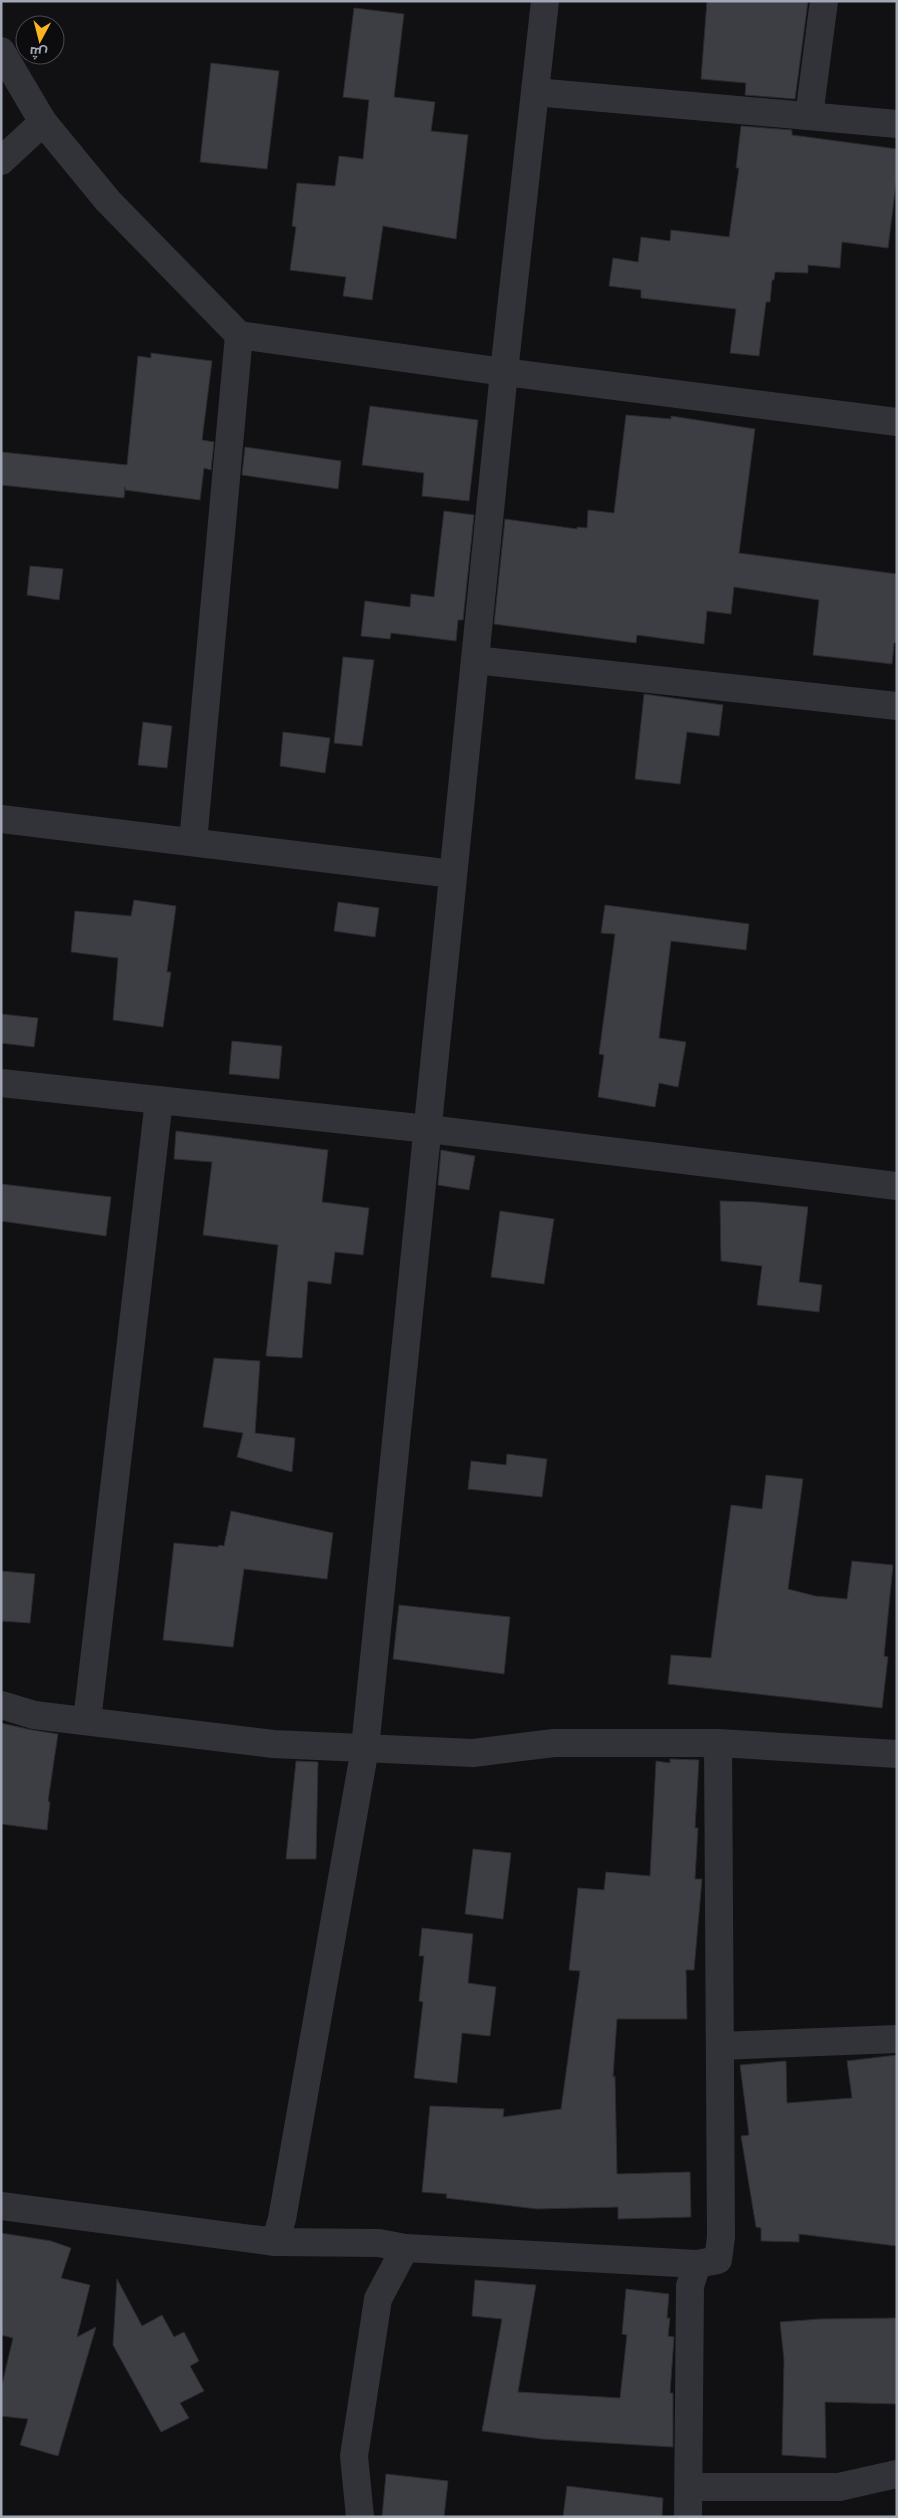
<svg xmlns="http://www.w3.org/2000/svg" width="898" height="2518" viewBox="0 0 898 2518" font-family="'Source Sans 3',Cairo,sans-serif">
<rect width="100%" height="100%" fill="#111113"/>
<!-- building -->
<g fill="#3d3e43" stroke="#2b2b2f">
<polygon points="707,1 808,1 795,99 745,95 746,83 701,79"/>
<polygon points="354,8 404,14 394,97 435,102 431,131 468,135 456,239 383,226 372,300 343,296 346,277 290,270 296,227 292,226 297,183 335,186 339,156 363,159 369,100 343,97"/>
<polygon points="211,63 279,71 267,169 200,162"/>
<polygon points="741,126 792,130 792,135 897,149 897,175 888,248 842,242 840,268 808,265 808,273 775,272 774,280 772,280 770,302 766,302 759,356 730,353 736,309 641,298 641,290 609,286 613,258 638,262 641,237 670,241 671,230 729,237 739,168 736,168"/>
<polygon points="151,353 212,361 202,440 214,442 211,470 204,468 200,500 125,490 125,487 124,498 1,485 1,452 127,465 138,356 151,358"/>
<polygon points="370,406 478,420 469,501 422,496 424,473 362,465"/>
<polygon points="626,415 671,419 671,416 755,429 739,553 897,574 897,643 894,643 892,664 813,655 819,600 734,587 731,614 707,611 704,644 637,635 636,643 494,624 505,519 577,529 577,527 587,528 588,510 614,513"/>
<polygon points="245,447 341,461 338,489 242,475"/>
<polygon points="444,511 474,515 463,620 458,620 456,641 391,633 390,639 361,636 365,601 410,607 411,594 434,597"/>
<polygon points="30,566 63,569 59,600 27,595"/>
<polygon points="343,657 374,660 362,746 334,743"/>
<polygon points="644,694 723,705 719,736 687,732 680,784 635,779"/>
<polygon points="143,722 172,726 167,768 138,765"/>
<polygon points="283,732 330,738 325,773 280,766"/>
<polygon points="134,900 176,906 167,972 171,972 163,1027 113,1020 118,958 71,952 75,911 131,916"/>
<polygon points="338,902 379,908 375,937 334,931"/>
<polygon points="605,905 749,924 746,950 671,941 659,1038 686,1042 678,1087 659,1083 655,1107 598,1097 604,1055 599,1054 615,934 601,933"/>
<polygon points="1,1014 38,1018 34,1047 1,1043"/>
<polygon points="232,1041 282,1046 279,1079 229,1074"/>
<polygon points="176,1131 328,1150 322,1202 369,1208 363,1255 335,1252 331,1284 308,1281 302,1358 266,1356 278,1245 203,1235 212,1162 174,1159"/>
<polygon points="441,1150 475,1156 469,1190 438,1185"/>
<polygon points="1,1184 111,1197 106,1236 1,1221"/>
<polygon points="720,1201 757,1202 808,1207 799,1282 822,1285 819,1312 757,1305 762,1266 721,1261"/>
<polygon points="500,1211 554,1219 544,1284 491,1277"/>
<polygon points="214,1358 260,1361 255,1433 295,1438 292,1472 237,1457 243,1433 203,1427"/>
<polygon points="507,1454 547,1459 542,1497 468,1489 471,1461 506,1465"/>
<polygon points="766,1475 803,1479 788,1589 815,1596 847,1599 852,1561 893,1565 884,1656 888,1657 882,1708 668,1684 671,1655 711,1658 731,1505 762,1509"/>
<polygon points="231,1511 333,1533 327,1579 244,1569 233,1647 163,1640 174,1543 218,1547 219,1545 224,1546"/>
<polygon points="1,1571 35,1574 30,1623 1,1621"/>
<polygon points="399,1605 510,1617 504,1674 393,1659"/>
<polygon points="1,1723 32,1730 58,1734 48,1801 50,1802 47,1830 1,1824"/>
<polygon points="670,1759 699,1760 695,1828 698,1828 695,1879 702,1879 694,1970 686,1970 687,2019 617,2019 613,2077 615,2076 617,2174 690,2172 691,2217 618,2219 618,2207 537,2209 446,2198 447,2194 422,2192 430,2106 504,2109 503,2117 561,2109 580,1971 569,1970 578,1888 604,1890 606,1872 650,1876 656,1761 670,1763"/>
<polygon points="296,1761 318,1762 316,1859 286,1859"/>
<polygon points="473,1849 511,1853 503,1919 465,1914"/>
<polygon points="422,1928 473,1934 468,1983 496,1987 490,2036 462,2033 457,2083 414,2078 423,2002 419,2001 424,1956 419,1956"/>
<polygon points="897,2055 897,2246 799,2234 799,2242 761,2241 761,2228 756,2227 741,2136 749,2135 740,2065 786,2061 787,2103 852,2098 847,2061"/>
<polygon points="1,2233 51,2241 71,2248 61,2278 90,2285 77,2337 96,2327 58,2456 20,2445 28,2419 1,2416 1,2389 13,2338 1,2335"/>
<polygon points="117,2279 142,2326 162,2315 174,2337 184,2332 199,2361 190,2366 204,2391 180,2403 189,2418 161,2432 113,2345"/>
<polygon points="475,2280 536,2285 518,2392 620,2398 627,2335 622,2334 626,2289 669,2294 667,2318 670,2318 668,2336 674,2337 670,2393 673,2393 673,2447 542,2439 482,2431 502,2319 472,2316"/>
<polygon points="897,2318 897,2404 825,2402 826,2458 782,2455 784,2360 780,2322 820,2319"/>
<polygon points="386,2474 448,2481 444,2517 382,2517"/>
<polygon points="567,2486 663,2498 662,2517 563,2517"/>
</g>
<g fill="none" stroke-linecap="round" stroke-linejoin="round">
<!-- minor -->
<g stroke="#323338" stroke-width="28">
<polyline points="1,51 43,122"/>
<polyline points="535,92 897,124"/>
<polyline points="809,116 824,1"/>
<polyline points="1,161 43,122 108,201 239,335 504,372 897,422"/>
<polyline points="475,660 897,706"/>
<polyline points="1,819 453,874"/>
<polyline points="193,842 239,335"/>
<polyline points="1,1083 428,1129 897,1186"/>
<polyline points="1,1705 34,1715 273,1744 473,1753 554,1743 718,1743 897,1754"/>
<polyline points="87,1721 159,1100"/>
<polyline points="720,2046 897,2039"/>
<polyline points="1,2206 275,2242"/>
<polyline points="405,2248 697,2264 718,2260 721,2237 718,1743"/>
<polyline points="689,2487 839,2487 897,2474"/>
<polyline points="360,2517 354,2456 378,2299 405,2248 379,2243 275,2242 282,2219 365,1748 504,372 545,1"/>
<polyline points="688,2517 690,2286 697,2264"/>
</g>
</g>
<!-- border -->
<rect width="898" height="2518" fill="none" stroke="#a1a7b4" stroke-width="5"/>
<!-- north arrow -->
<g transform="translate(40 40) rotate(187)"><circle r="24" fill="#0c0c0e" stroke="#484a50"/>
<path d="M0-4L9 19L0 12L-9 19Z" fill="#fdb51f"/>
<text y="-8" font-size="14" font-weight="bold" text-anchor="middle" fill="#a1a7b4">ش</text>
</g>
</svg>
